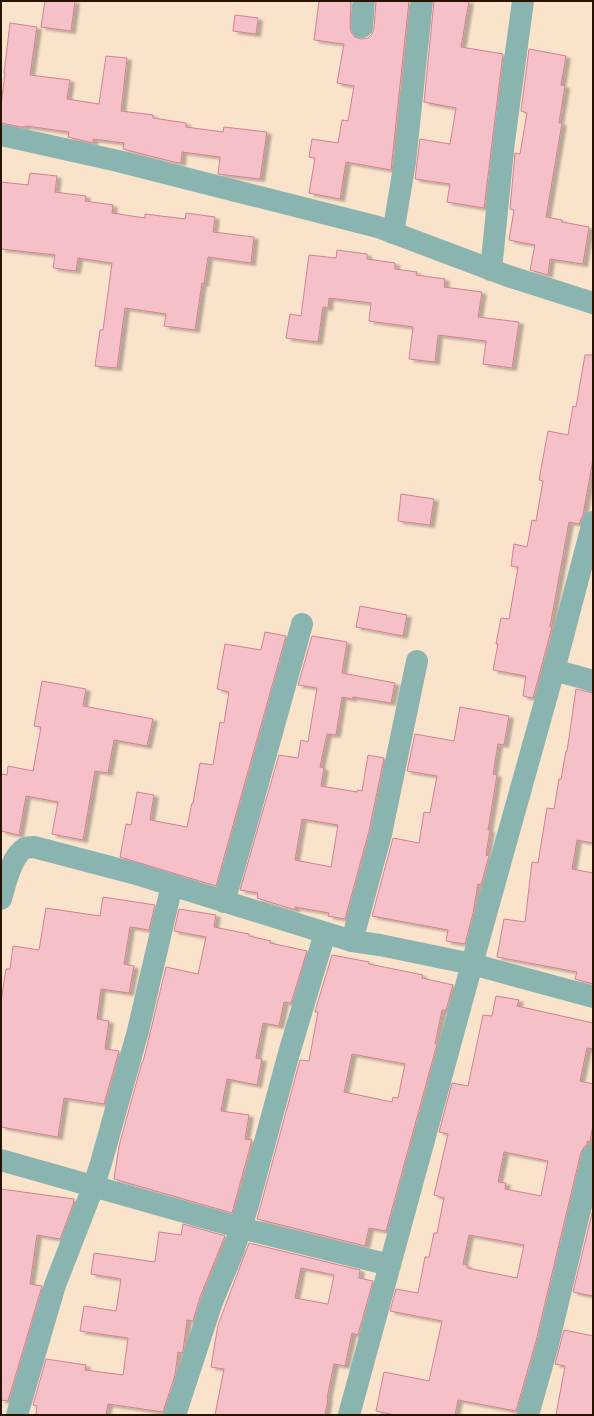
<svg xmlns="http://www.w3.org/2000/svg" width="594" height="1416" viewBox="0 0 594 1416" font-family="'PT Sans Narrow',sans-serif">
<defs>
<filter id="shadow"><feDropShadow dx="4.5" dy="2.5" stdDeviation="1" flood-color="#0004"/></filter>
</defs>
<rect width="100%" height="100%" fill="#fae3cb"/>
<!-- building -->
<g fill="#f5c0c8" stroke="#d28290" fill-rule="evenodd" filter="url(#shadow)">
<polygon points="45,1 75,1 71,31 41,27"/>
<polygon points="319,1 351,1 350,26 351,32 355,37 361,39 368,38 372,34 374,28 376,1 409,1 391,170 346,162 340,199 309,193 315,158 309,157 312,139 338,143 342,120 348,121 354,86 337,83 344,44 314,40"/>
<polygon points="434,1 469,1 461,47 503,54 484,208 447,202 450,184 415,179 420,139 450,144 456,108 424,102"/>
<polygon points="235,15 258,18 256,34 233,31"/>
<polygon points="10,23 37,27 30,75 70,80 67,99 99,104 106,56 127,58 121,111 153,115 153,118 186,123 186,127 223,132 224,127 267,132 260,179 218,174 220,157 182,152 181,163 174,162 123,149 124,143 93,139 93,143 68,137 69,132 26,126 26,127 21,127 1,123 1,105 5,73 4,73"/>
<polygon points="529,49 566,56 561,85 565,86 559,123 562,123 546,217 562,220 562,222 589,227 583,264 550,259 548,275 530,270 535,245 509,240 514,210 510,209 515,153 520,154 527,113 521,111"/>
<polygon points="30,173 57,176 55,192 86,196 85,201 113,205 112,213 145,218 145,214 185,219 186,213 215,217 213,232 254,237 251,263 208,257 204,284 202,283 195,330 164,326 166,314 125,308 117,368 95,366 100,330 103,330 112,263 78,258 76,271 53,268 55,255 1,249 1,182 28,185"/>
<polygon points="337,250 367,254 367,259 395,263 395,269 417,272 416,275 445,279 444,287 482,292 478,317 519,322 512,368 483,364 486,341 438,335 435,362 409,359 413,327 369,321 371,303 329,298 328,308 323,307 318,342 286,338 290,314 301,316 309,255 336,258"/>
<polygon points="585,355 593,355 593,459 583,515 579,524 569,522 550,627 552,627 533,698 523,696 526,676 493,670 498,644 496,644 501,618 509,619 518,567 511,566 514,544 527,547 532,520 536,521 543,481 539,480 548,431 568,435 573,406 576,407"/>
<polygon points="401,494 434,499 430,525 398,521"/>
<polygon points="360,606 407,615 403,636 356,627"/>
<polygon points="265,632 286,636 216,886 120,857 126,824 131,825 137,792 154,795 150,820 187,827 192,803 193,803 200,763 213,765 220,722 224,723 229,692 217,689 225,644 261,650"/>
<path d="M 312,636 L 347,642 L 342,673 L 395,683 L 391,703 L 353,697 L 352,699 L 342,697 L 336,735 L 327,734 L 320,767 L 324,768 L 321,786 L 357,792 L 357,790 L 362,791 L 368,755 L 384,758 L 369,831 L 345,919 L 328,916 L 329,913 L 295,907 L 295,910 L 257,898 L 258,893 L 240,890 L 279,755 L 298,758 L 301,740 L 308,742 L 317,688 L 298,685 ZM 302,819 L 338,825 L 331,867 L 295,860 Z"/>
<polygon points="42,681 86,689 83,706 153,719 147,746 114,740 108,773 95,771 83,840 52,834 58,802 26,796 19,835 1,831 1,774 7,775 8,766 33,771 41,727 34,726"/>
<polygon points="576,689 593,693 593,843 577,840 572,869 593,873 593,984 575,979 577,972 497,957 504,919 525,922 532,862 538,863 547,808 554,809 559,779 561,779 566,751 567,751"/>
<polygon points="460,707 509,716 504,745 498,744 493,774 497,775 488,830 490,830 486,855 489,856 481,885 478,884 473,913 465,944 446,941 448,930 372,916 393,838 419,843 424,812 430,813 437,776 407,771 415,734 454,741"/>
<polygon points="103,897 155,905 149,930 130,927 124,964 134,966 129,993 101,989 97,1019 109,1021 105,1049 119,1051 104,1104 64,1098 58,1137 1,1127 1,1002 6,969 10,969 13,946 39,950 46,908 100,916"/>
<polygon points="179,909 216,915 214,927 249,934 249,936 271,941 270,943 307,951 291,1003 284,1002 279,1026 263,1023 256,1058 262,1059 257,1085 227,1079 221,1111 249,1115 245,1139 252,1140 232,1213 114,1179 119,1146 142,1062 143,1062 166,967 198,974 206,937 174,931"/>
<path d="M 332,955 L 369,962 L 369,964 L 423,975 L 422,978 L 453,985 L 446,1010 L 442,1010 L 435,1044 L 437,1044 L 386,1231 L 369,1228 L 365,1246 L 257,1219 L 300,1060 L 309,1061 L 318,1012 L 315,1012 L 316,1008 ZM 352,1054 L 405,1064 L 398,1098 L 393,1097 L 392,1102 L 344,1092 Z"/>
<path d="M 496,996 L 519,1000 L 517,1006 L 593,1023 L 593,1049 L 587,1048 L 580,1081 L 593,1084 L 593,1124 L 590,1142 L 587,1141 L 587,1145 L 584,1147 L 581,1152 L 536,1341 L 516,1411 L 458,1400 L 455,1415 L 395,1415 L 376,1411 L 384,1372 L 429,1381 L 442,1321 L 390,1311 L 396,1289 L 418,1293 L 425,1257 L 429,1257 L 434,1233 L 437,1233 L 444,1198 L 434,1195 L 448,1134 L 439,1132 L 452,1083 L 468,1086 L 483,1015 L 492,1016 ZM 504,1152 L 548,1161 L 541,1196 L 505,1189 L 506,1183 L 498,1182 ZM 469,1235 L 524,1245 L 517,1278 L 467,1268 L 467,1265 L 463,1264 Z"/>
<polygon points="1,1189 74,1199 73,1205 60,1239 37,1235 30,1284 42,1286 8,1401 1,1400"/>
<polygon points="593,1209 593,1296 573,1292"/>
<polygon points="183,1224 225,1236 200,1297 193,1321 187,1320 183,1351 182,1353 178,1352 175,1375 163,1412 108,1404 106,1415 36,1415 37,1406 33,1405 46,1359 86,1365 85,1370 123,1375 128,1338 80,1331 84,1306 116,1311 121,1279 91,1274 94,1253 155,1262 159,1232 181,1235"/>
<path d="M 249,1243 L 360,1270 L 359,1278 L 373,1281 L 358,1335 L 352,1333 L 345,1366 L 334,1364 L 327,1398 L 328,1398 L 325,1415 L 215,1415 L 224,1369 L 211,1367 L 218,1325 ZM 301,1268 L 334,1275 L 328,1304 L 295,1298 Z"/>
<polygon points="564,1330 593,1336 593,1415 556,1415 565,1366 555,1364"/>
</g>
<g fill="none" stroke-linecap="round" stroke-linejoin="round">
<!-- minor -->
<g stroke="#8ab4b0" stroke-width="22">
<polyline points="362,27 364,1"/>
<polyline points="1,135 118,161 378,227 508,276 593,303"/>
<polyline points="393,233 405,162 422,1"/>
<polyline points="491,270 504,141 523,1"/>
<polyline points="554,670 593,681"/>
<path d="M 1,899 C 5,885 11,856 25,848 C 28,847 32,847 34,847 L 133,873 L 352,941 L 380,945 L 472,964 L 593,997"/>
<polyline points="224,902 248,819 302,624"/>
<polyline points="352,941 381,834 417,661"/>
<polyline points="1,1160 241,1228 390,1265"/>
<polyline points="17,1415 55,1285 94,1185 101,1163 138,1031 172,885"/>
<polyline points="175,1415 212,1302 233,1252 248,1205 289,1053 325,933"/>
<polyline points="349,1415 472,964 554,670 593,522"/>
<polyline points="528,1415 548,1344 593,1155"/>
</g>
</g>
<!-- border -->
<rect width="594" height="1416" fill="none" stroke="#271300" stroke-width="4"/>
</svg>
